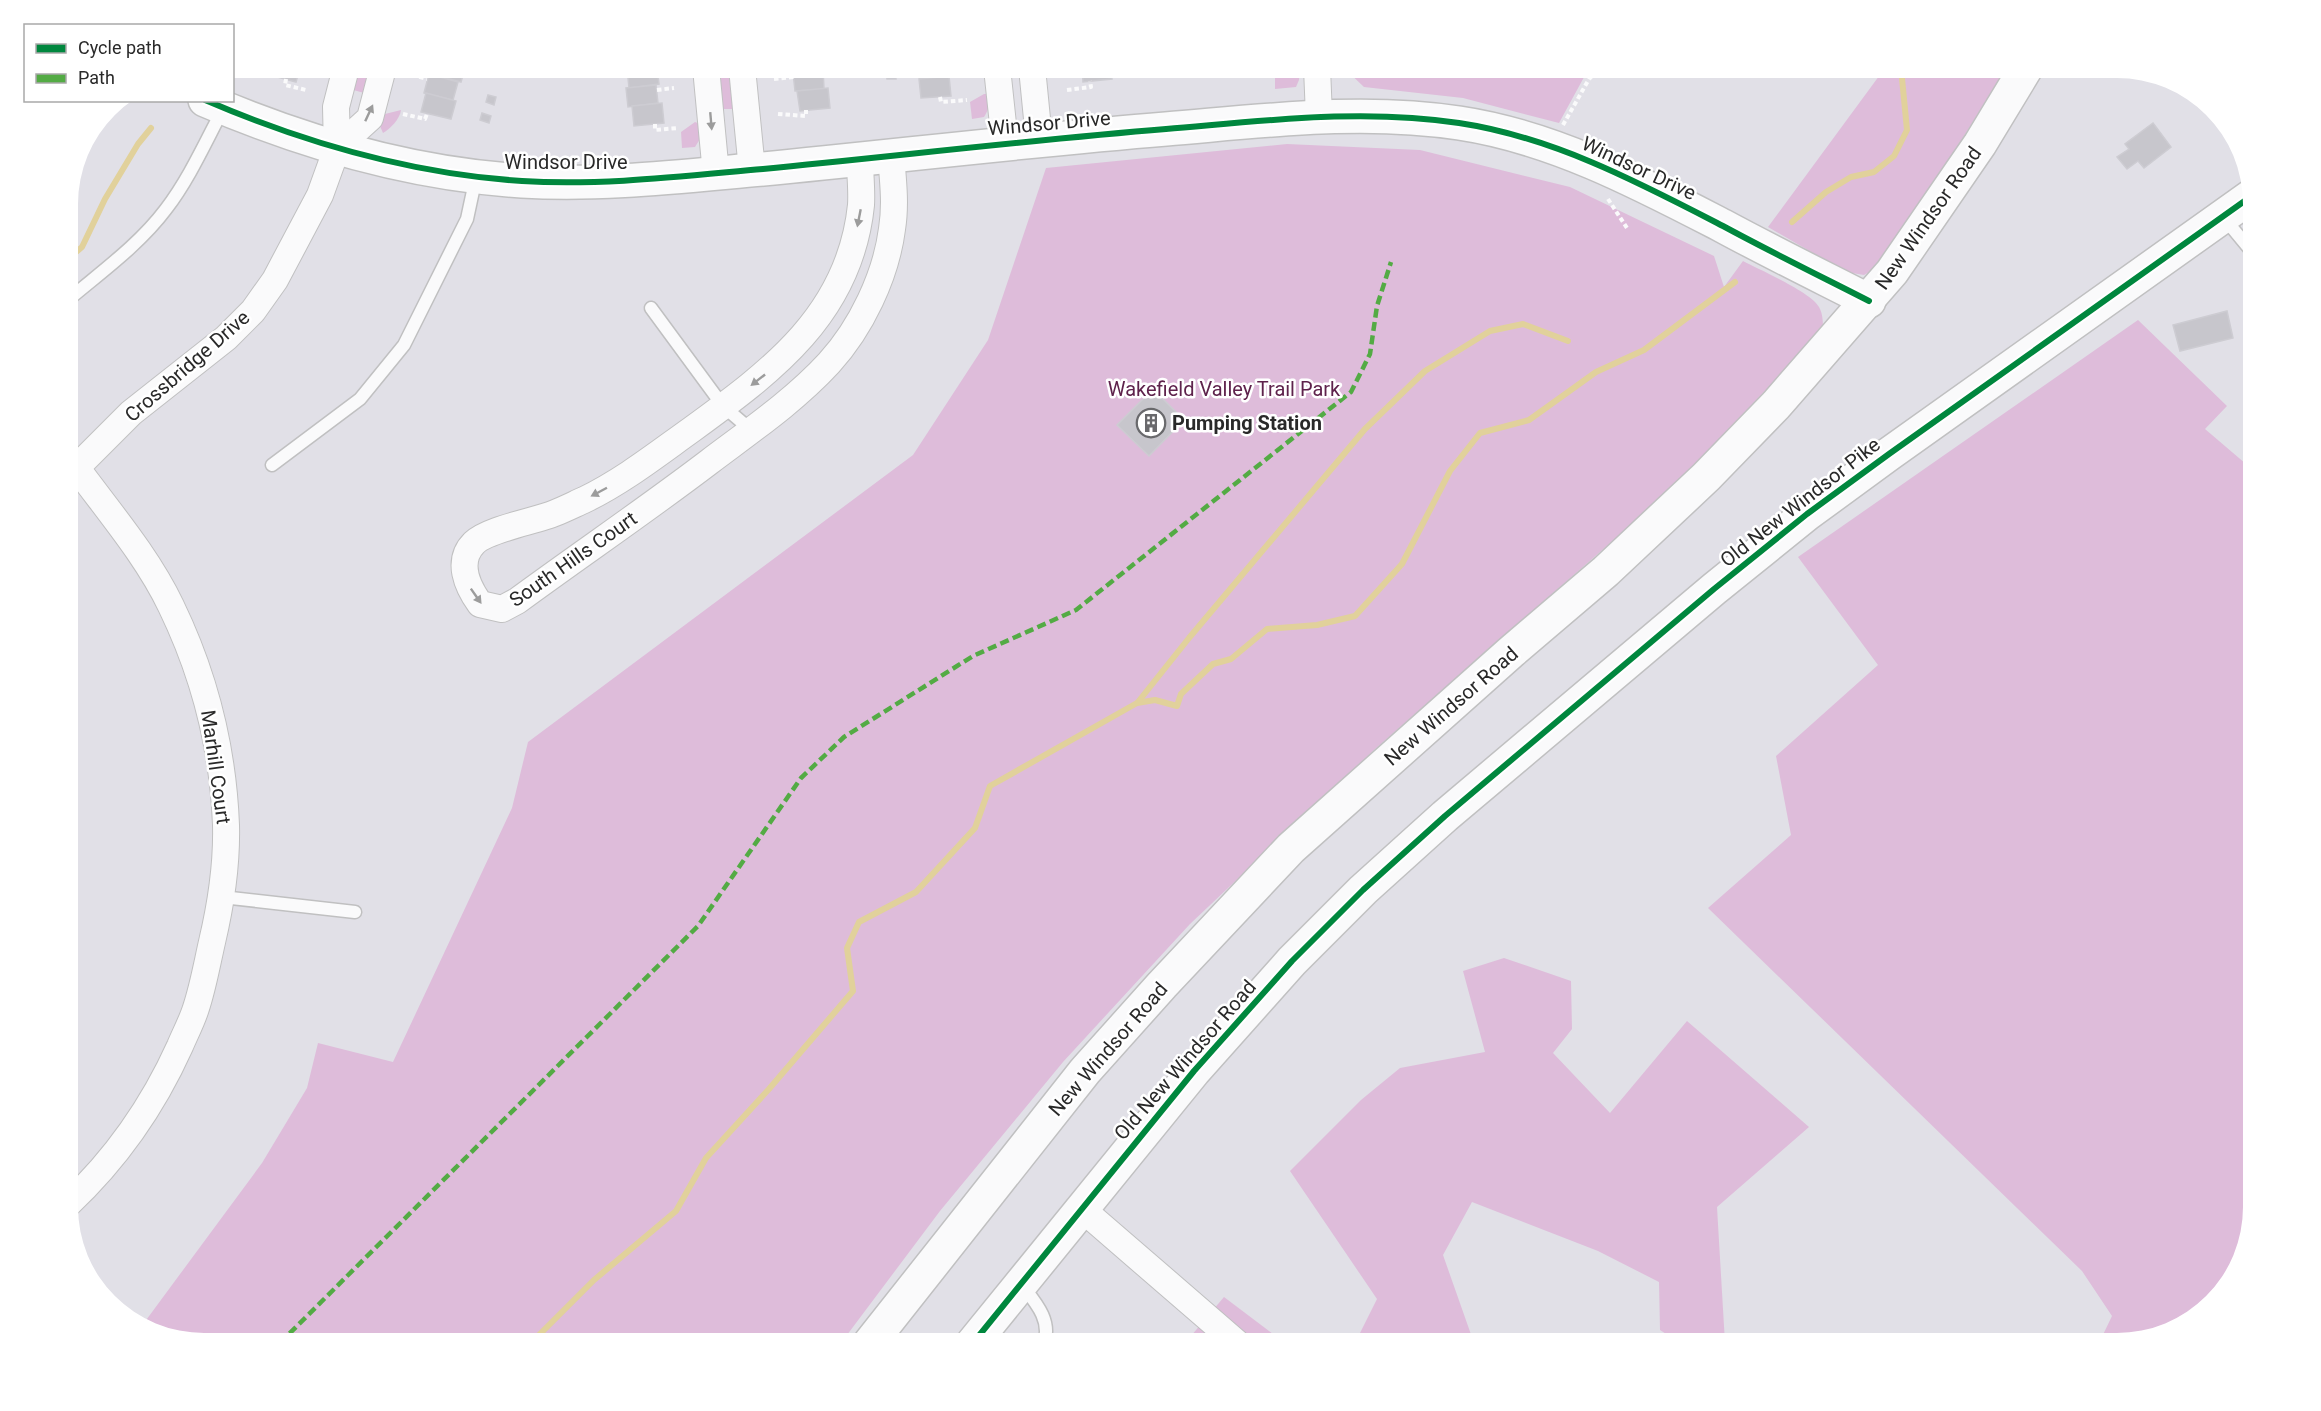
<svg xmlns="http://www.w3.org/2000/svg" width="2321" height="1411" viewBox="0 0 2321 1411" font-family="Roboto,sans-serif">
<rect width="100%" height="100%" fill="#e1e0e7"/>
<!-- green -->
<g fill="#debcda">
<polygon points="355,68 370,68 364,93 350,89"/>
<polygon points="716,68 730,68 734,109 720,109"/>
<polygon points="1275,68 1300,68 1299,80 1296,87 1275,89"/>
<polygon points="1344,68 1589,68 1559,123 1463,98 1364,87"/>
<polygon points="1876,68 2006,68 1948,162 1878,267 1864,275 1846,272 1768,227 1882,72"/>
<path d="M 984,94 L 988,94 C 992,101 988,111 984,117 L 972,119 L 970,102 Z"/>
<path d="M 401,110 C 400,119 390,129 383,133 L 379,124 L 381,115 Z"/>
<polygon points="695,122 700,124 700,139 695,147 682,148 681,132"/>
<path d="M 1287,144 L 1420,150 L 1570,187 L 1714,256 L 1724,287 L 1743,261 C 1760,270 1811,292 1819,307 C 1823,314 1823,323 1823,330 L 1672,489 L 1374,750 L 1190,924 L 1063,1062 L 940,1211 L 841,1343 L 204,1343 L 141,1327 L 262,1163 L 307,1088 L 318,1043 L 393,1062 L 512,808 L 528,742 L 913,455 L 988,340 L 1046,168 Z"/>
<polygon points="2138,320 2227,406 2205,429 2253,470 2253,1208 2235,1276 2185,1325 2118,1343 2099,1343 2112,1316 2082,1271 1708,908 1791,835 1776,756 1878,665 1798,557"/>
<polygon points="1504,958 1571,981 1572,1029 1553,1053 1610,1113 1687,1021 1809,1127 1717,1207 1725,1343 1680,1343 1660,1330 1659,1282 1598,1251 1472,1202 1443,1255 1474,1343 1355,1343 1377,1299 1290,1171 1361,1100 1400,1068 1485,1052 1463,971"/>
<polygon points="1224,1297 1285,1343 1185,1343"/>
</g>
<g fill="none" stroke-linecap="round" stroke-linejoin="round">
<!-- stream -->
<g stroke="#e1d19b" stroke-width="6">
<polyline points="1792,222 1826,192 1851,177 1874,172 1894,156 1907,130 1901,68"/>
<polyline points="68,259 82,247 105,199 138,144 151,128"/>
<polyline points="1138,702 1189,638 1365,429 1425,371 1490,331 1523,324 1568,341"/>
<polyline points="531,1343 594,1280 676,1211 706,1158 769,1089 853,991 847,948 859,922 916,892 975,828 990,786 1137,703 1155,700 1177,706 1181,694 1213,664 1231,659 1267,629 1317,625 1355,616 1402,564 1450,471 1480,433 1529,420 1596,372 1644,350 1735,282"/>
</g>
</g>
<!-- building -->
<g fill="#c7c6cc" stroke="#cdccd2" stroke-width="1.5">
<polygon points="267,68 300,68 296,82 266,74"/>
<polygon points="432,68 465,68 461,82 430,74"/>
<polygon points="627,68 657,68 659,84 629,88"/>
<polygon points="789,68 820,68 820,70 790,72"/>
<polygon points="919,68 951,68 952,76 920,78"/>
<polygon points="1082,68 1111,68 1112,79 1083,82"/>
<polygon points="823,69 824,89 795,91 793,72"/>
<polygon points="895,71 896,79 887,79 886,72"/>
<polygon points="429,74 458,82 453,100 424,93"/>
<polygon points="949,76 951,96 921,98 919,79"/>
<polygon points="656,85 658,103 628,107 626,88"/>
<polygon points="828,88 830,108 800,111 797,91"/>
<polygon points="426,93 456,101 451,119 421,112"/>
<polygon points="488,95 496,97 494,105 486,102"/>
<polygon points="662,103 664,123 634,126 632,106"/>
<polygon points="482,113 491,116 489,123 480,120"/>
<polygon points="2153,123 2171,147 2144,168 2138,161 2127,169 2117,157 2129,149 2125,144"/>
<polygon points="2227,311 2233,338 2180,351 2173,325"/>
<polygon points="1153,389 1184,420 1149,456 1117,425"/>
</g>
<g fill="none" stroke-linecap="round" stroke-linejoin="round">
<!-- lane casing -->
<g stroke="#c0c0c1" stroke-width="15">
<g id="lane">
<polyline points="2224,218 2253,253"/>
<path d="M 68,300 C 101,272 139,245 166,209 C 189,179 205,143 223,109"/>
<polyline points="651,308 723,406 751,430"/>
<polyline points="272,465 360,399 404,345 467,219 476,177"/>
<polyline points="222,897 355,912"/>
<path d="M 1022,1285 C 1035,1302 1052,1320 1044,1343"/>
</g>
</g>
<!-- street casing -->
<g stroke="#c0c0c1" stroke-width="28">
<g id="street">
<polyline points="706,68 716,174"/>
<polyline points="742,68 752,170"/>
<polyline points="997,68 1005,143"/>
<polyline points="1032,68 1039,139"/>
<polyline points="1317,68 1319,116"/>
<polyline points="337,148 370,118 383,68"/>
<path d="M 860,160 C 860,175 862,191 861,205 C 850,314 772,371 691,430 C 656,455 623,481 584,500 C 575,504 565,509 555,513 C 536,521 488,529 474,543 C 456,561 467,586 480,604 L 502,609 L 517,601 C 581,554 646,510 709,462 C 750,431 794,401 829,363 C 861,328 886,276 892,229 C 896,205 893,180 891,156"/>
<polyline points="68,476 131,413 226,338 253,311 275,280 320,195 337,148 336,107 346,68"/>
<path d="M 68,1204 C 116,1159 153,1106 180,1046 C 185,1034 192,1021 196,1008 C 203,987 207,964 212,942 C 221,904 227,865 226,825 C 223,749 204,674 171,606 C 147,556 109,512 76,467"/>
<polyline points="1082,1209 1237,1343"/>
</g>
</g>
<!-- secondary casing -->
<g stroke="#c0c0c1" stroke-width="36">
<g id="secondary">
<path d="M 205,100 C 305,143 413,174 522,181 C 601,186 684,176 763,169 C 897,156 1031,140 1166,129 C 1263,121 1362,108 1459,123 C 1553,137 1640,183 1723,226 C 1771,252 1820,276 1869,301"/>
<polyline points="870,1343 1085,1071 1162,985 1291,848 1511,652 1606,571 1706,477 1776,405 1892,272 1980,144 2026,68"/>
<polyline points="973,1343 1194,1071 1292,961 1363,890 1445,816 1714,589 1807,514 1889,454 2253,195"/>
</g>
</g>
<!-- path -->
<g stroke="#fafafb" stroke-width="4" stroke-dasharray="4.5 3" stroke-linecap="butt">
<polyline points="417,68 431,71"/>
<polyline points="1246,68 1246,72 1272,72"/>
<polyline points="658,71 673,70"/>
<polyline points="412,75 427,79"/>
<polyline points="286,79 285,85 306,90"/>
<polyline points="774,79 794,77"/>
<polyline points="657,90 674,88"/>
<polyline points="1067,90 1091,87 1090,81"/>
<polyline points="940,97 941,102 967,100"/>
<polyline points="403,114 425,119 427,114"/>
<polyline points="778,114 806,116 806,110"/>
<polyline points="655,124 655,130 678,128"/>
<polyline points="1563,125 1589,79 1600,68"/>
<polyline points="1608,199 1627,228"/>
</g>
<!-- lane -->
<use href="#lane" stroke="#fafafb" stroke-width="12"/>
<!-- street -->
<use href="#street" stroke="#fafafb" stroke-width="26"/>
<!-- secondary -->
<use href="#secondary" stroke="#fafafb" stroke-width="33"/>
<!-- quiet -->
<polyline stroke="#53ab44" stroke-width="4.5" stroke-dasharray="9 4.5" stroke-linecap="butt" points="280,1343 698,926 801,778 844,737 973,656 1076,610 1351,392 1370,354 1377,306 1391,262"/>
<!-- cycleway casing -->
<g stroke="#fff" stroke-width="10">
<g id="cycleway">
<path d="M 205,100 C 305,143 413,174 522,181 C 601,186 684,176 763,169 C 897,156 1031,140 1166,129 C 1263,121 1362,108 1459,123 C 1553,137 1640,183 1723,226 C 1771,252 1820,276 1869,301"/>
<polyline points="973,1343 1194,1071 1292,961 1363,890 1445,816 1714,589 1807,514 1889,454 2253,195"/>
</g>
</g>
<!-- cycleway -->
<use href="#cycleway" stroke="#00873e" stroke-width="6"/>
</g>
<!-- one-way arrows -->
<defs><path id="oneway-solid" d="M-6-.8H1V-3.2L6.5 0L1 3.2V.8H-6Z" transform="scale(1.5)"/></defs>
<g fill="#9c9c9c">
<use href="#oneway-solid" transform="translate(369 113) rotate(-65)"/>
<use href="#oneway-solid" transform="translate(711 121) rotate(85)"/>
<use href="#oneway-solid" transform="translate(859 218) rotate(101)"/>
<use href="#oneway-solid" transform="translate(758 380) rotate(142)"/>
<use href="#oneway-solid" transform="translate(599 492) rotate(152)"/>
<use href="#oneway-solid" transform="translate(476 596) rotate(55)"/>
</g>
<!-- icons -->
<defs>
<g id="building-ring" transform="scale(1.5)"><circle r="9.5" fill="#fff" stroke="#69696c" stroke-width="1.5"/><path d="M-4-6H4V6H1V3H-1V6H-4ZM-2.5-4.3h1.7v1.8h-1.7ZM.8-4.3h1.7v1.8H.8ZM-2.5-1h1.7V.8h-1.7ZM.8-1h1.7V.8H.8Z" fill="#69696c"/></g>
</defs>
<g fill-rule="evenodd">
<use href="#building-ring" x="1151" y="423"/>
</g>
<g text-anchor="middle" stroke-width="5" stroke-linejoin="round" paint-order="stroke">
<!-- street labels -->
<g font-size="20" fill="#292929" stroke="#fff">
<text transform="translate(1049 123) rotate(-5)" y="7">Windsor Drive</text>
<text x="566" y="169">Windsor Drive</text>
<text transform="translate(1639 168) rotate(25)" y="7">Windsor Drive</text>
<text transform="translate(1928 218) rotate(-55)" y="7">New Windsor Road</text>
<text transform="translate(187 366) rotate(-41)" y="7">Crossbridge Drive</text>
<text transform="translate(1800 502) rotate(-38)" y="7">Old New Windsor Pike</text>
<text transform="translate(573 559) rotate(-35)" y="7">South Hills Court</text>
<text transform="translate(1451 706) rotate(-41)" y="7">New Windsor Road</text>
<text transform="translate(216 767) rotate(82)" y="7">Marhill Court</text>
<text transform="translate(1108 1049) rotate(-49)" y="7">New Windsor Road</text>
<text transform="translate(1185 1060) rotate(-49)" y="7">Old New Windsor Road</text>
</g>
<!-- park labels -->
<g font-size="20" fill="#5e224c" stroke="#fff">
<text x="1224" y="396">Wakefield Valley Trail Park</text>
</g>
<!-- poi labels -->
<g font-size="20" font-weight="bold" fill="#292929" stroke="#fff" text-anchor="start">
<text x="1172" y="430">Pumping Station</text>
</g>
</g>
<!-- crop -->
<path d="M0 0H2321V1411H0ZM204 78H2117A126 126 0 0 1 2243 204V1207A126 126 0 0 1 2117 1333H204A126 126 0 0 1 78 1207V204A126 126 0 0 1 204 78Z" fill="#fff" fill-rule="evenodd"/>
<!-- legend -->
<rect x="24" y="24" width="210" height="78" fill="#ffffff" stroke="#a9a9a9" stroke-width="1.5"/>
<rect x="36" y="44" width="30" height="9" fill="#00873e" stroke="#a9a9a9" stroke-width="1.5"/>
<text x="78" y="54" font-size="18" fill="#292929">Cycle path</text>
<rect x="36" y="74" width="30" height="9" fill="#53ab44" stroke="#a9a9a9" stroke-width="1.5"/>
<text x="78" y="84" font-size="18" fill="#292929">Path</text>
</svg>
